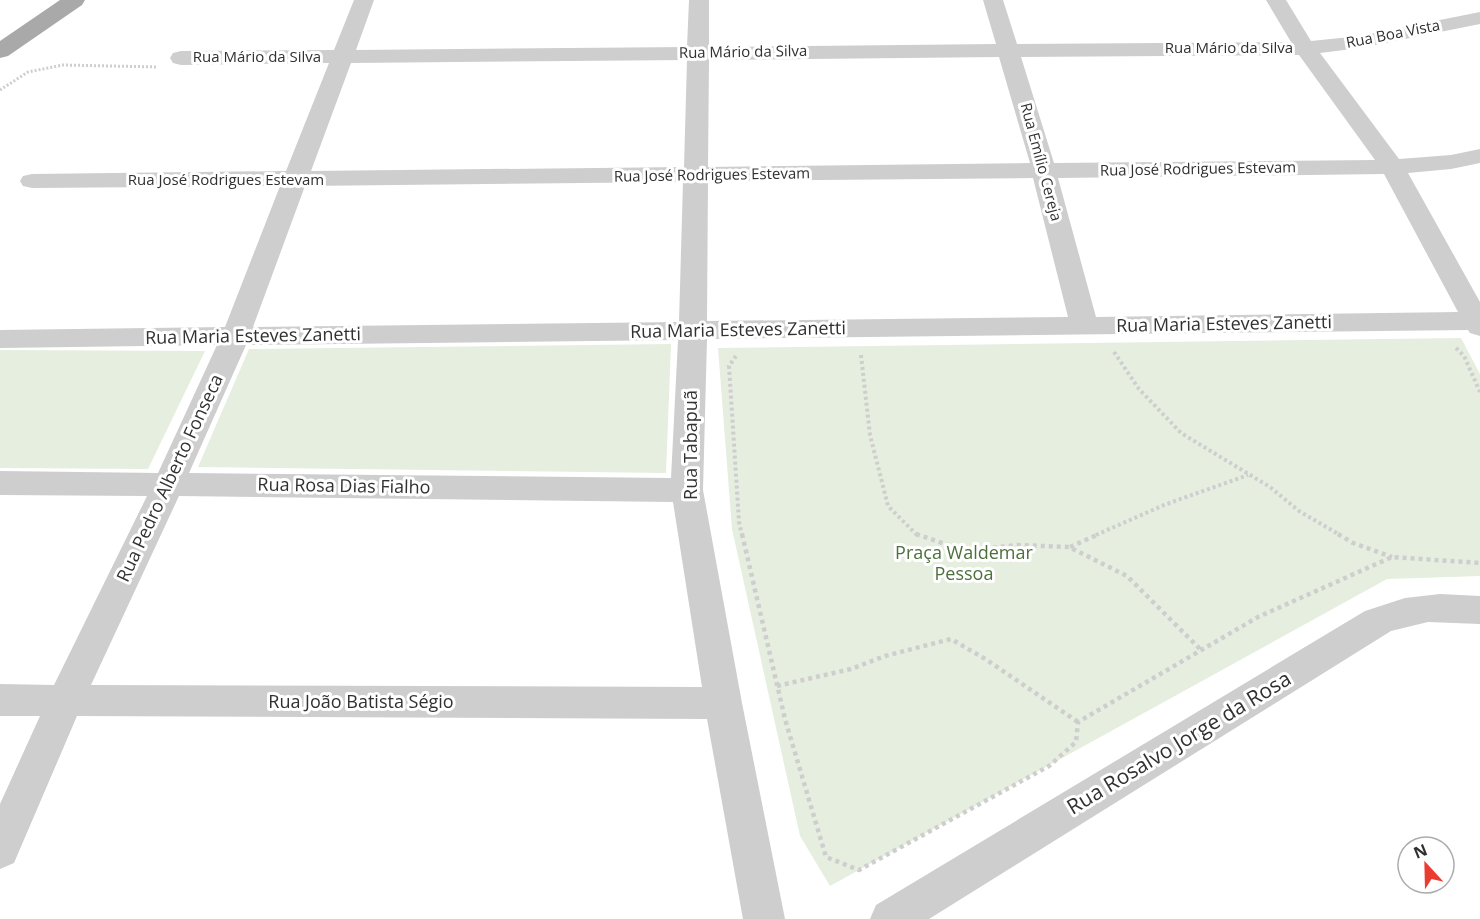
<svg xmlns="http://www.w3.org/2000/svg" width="1480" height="919" viewBox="0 0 1480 919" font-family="'Open Sans',sans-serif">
<rect width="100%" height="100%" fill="#fff"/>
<!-- green -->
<g fill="#e5eedf">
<polygon points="1461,338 1480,374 1480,576 1387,579 830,886 800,836 732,529 718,348"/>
<polygon points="671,344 666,473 198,467 249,349"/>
<polygon points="0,350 205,351 148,469 0,468"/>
</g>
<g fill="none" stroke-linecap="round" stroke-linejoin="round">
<!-- path-far2 -->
<polyline stroke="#cecece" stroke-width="3" stroke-dasharray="2 2" stroke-linecap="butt" points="0,90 28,72 63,65 158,67"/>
<!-- path-far1 -->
<g stroke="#cecece" stroke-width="4" stroke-dasharray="3 3" stroke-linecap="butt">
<polyline points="1456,348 1464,356 1480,392"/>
<polyline points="1114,352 1139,389 1181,433 1270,487 1299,511 1340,535"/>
<polyline points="861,355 870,435 888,506 917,535"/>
<polyline points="736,356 729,366 739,522 742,535"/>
<polyline points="1096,535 1164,505 1248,475"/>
</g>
<!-- path -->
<g stroke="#cecece" stroke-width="4.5" stroke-dasharray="4 4" stroke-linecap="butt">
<polyline points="742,534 785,719 826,857 859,870 1049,766 1076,742 1078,722 1258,617 1392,557 1480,563"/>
<polyline points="916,534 965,551 1017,545 1069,547 1127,576 1201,650"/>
<polyline points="1338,534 1353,543 1392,557"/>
<polyline points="1070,547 1099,534"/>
<polyline points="777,686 851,669 885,656 951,639 987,660 1078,722"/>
</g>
<!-- minor -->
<g fill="#cecece" fill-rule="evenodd">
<path d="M 354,0 L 374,0 L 356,50 L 687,47 L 689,0 L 709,0 L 709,47 L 996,44 L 983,0 L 1003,0 L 1017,44 L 1291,42 L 1266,0 L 1286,0 L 1311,41 L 1360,36 L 1480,12 L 1480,24 L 1360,48 L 1320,53 L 1399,159 L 1451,155 L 1480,149 L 1480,163 L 1451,169 L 1408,173 L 1480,302 L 1480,336 L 1470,333 L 1468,330 L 707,339 L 703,490 L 742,703 L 785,919 L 743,919 L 707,719 L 77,716 L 14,863 L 0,869 L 0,804 L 40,716 L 0,716 L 0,684 L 54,685 L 147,496 L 0,495 L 0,471 L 158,473 L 217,345 L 0,348 L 0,330 L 225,327 L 280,186 L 32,188 L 23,186 L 20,181 L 23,176 L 32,174 L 286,171 L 329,63 L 181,65 L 173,63 L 170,58 L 173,53 L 181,51 L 334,50 ZM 1299,55 L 1375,160 L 1054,163 L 1021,57 ZM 999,57 L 1030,163 L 708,167 L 709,60 ZM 687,60 L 684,167 L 311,171 L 351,63 ZM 1384,174 L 1458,312 L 1096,317 L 1058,178 ZM 1033,178 L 1068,317 L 707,321 L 708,181 ZM 683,182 L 679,322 L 253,327 L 305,186 ZM 678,340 L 671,478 L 189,473 L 246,345 ZM 179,496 L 673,502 L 702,687 L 91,685 Z"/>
<polygon points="1440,594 1480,596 1480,624 1428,622 1391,631 929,919 870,919 876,905 1365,611 1405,598"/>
</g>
<!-- major -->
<polygon fill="#a9a9a9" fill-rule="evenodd" points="60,0 85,0 82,5 8,56 0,58 0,41"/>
</g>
<g text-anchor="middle" stroke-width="6" stroke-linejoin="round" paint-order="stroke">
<!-- far-street labels -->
<g font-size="15" fill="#313131" stroke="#fff">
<text transform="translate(1393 34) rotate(-11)" y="5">Rua Boa Vista</text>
<text x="1229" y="53">Rua Mário da Silva</text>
<text transform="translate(743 52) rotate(-1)" y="5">Rua Mário da Silva</text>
<text x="257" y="62">Rua Mário da Silva</text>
<text transform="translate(1041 162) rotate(75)" y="5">Rua Emílio Cereja</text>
<text transform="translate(1198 169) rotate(-1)" y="5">Rua José Rodrigues Estevam</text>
<text transform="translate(712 175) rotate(-1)" y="5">Rua José Rodrigues Estevam</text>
<text x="226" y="185">Rua José Rodrigues Estevam</text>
</g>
<!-- street labels -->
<g font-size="18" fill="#313131" stroke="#fff">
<text transform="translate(1224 324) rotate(-1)" y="6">Rua Maria Esteves Zanetti</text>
<text transform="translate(738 330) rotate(-1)" y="6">Rua Maria Esteves Zanetti</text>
<text transform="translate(253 336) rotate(-1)" y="6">Rua Maria Esteves Zanetti</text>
<text transform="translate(691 445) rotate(-90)" y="6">Rua Tabapuã</text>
<text transform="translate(170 478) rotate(-65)" y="6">Rua Pedro Alberto Fonseca</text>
<text transform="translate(344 486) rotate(1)" y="6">Rua Rosa Dias Fialho</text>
<text x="361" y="708">Rua João Batista Ségio</text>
</g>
<!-- park labels -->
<g font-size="18" fill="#4d6f3c" stroke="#fff">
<text x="964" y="559">Praça Waldemar<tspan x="964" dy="21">Pessoa</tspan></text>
</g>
<!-- near-street labels -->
<g font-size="21" fill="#313131" stroke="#fff">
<text transform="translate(1179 743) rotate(-31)" y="7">Rua Rosalvo Jorge da Rosa</text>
</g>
</g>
<!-- north arrow -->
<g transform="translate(1426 865) rotate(338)"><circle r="28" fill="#ffffff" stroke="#adadad" stroke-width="1.5"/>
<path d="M0-4.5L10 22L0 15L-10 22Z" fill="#ec3b30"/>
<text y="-9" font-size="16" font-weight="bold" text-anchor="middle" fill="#313131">N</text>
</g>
</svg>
